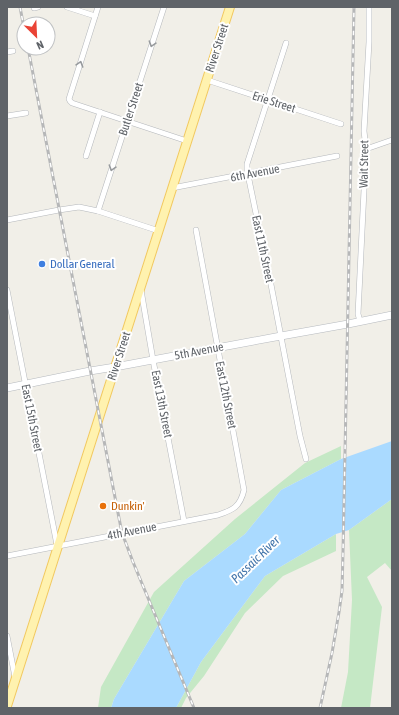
<svg xmlns="http://www.w3.org/2000/svg" width="399" height="715" viewBox="0 0 399 715" font-family="'Asap Condensed',sans-serif">
<rect width="100%" height="100%" fill="#f1efe8"/>
<!-- green -->
<g fill="#c5e8c5">
<polygon points="341,446 341,459 281,490 245,534 184,581 114,699 111,708 98,708 101,687 154,592 235,519 305,463"/>
<polygon points="392,499 392,571 385,563 367,577 382,607 370,708 341,708 348,672 352,600 349,530"/>
<polygon points="336,534 336,551 283,576 245,613 204,676 186,698 181,708 176,708 201,662 265,576"/>
</g>
<!-- water -->
<polygon fill="#aadaff" points="392,441 392,499 349,530 336,534 265,576 201,662 176,708 111,708 114,699 184,581 245,534 281,490 341,459"/>
<g fill="none" stroke-linecap="round" stroke-linejoin="round">
<!-- minor casing -->
<g stroke="#b5b8bc" stroke-width="6">
<g id="minor">
<polyline points="67,7 95,16"/>
<polyline points="98,7 69,99 70,101 72,103 187,141"/>
<polyline points="34,8 38,7"/>
<polyline points="286,43 247,164 247,170 260,233 264,248 300,436 306,459"/>
<polyline points="7,52 13,51"/>
<polyline points="207,80 341,124"/>
<polyline points="7,116 26,113"/>
<polyline points="366,149 392,140"/>
<polyline points="86,156 100,112"/>
<polyline points="172,188 337,156"/>
<polyline points="98,211 164,7"/>
<polyline points="7,220 59,210 79,207 98,211 159,231"/>
<polyline points="7,290 57,545"/>
<polyline points="141,290 153,360 184,521"/>
<polyline points="360,321 358,314 366,149 364,131 369,42 369,7"/>
<path d="M 7,556 L 218,515 C 233,510 240,507 244,490 L 196,230"/>
<polyline points="7,636 15,677"/>
</g>
</g>
<!-- secondary casing -->
<g stroke="#b6babf" stroke-width="8">
<polyline id="secondary" points="7,388 90,371 115,367 281,336 348,324 392,315"/>
</g>
<!-- primary casing -->
<g stroke="#f2c960" stroke-width="10">
<polyline id="primary" points="7,706 230,7"/>
</g>
<!-- minor -->
<use href="#minor" stroke="#fff" stroke-width="5"/>
<!-- secondary -->
<use href="#secondary" stroke="#fff" stroke-width="7"/>
<!-- primary -->
<use href="#primary" stroke="#fff2af" stroke-width="8"/>
<!-- rail casing -->
<g stroke="#b6b7b8" stroke-width="3">
<g id="rail">
<polyline points="20,7 24,28"/>
<polyline points="28,48 119,518 122,533 133,562 194,708"/>
<polyline points="320,708 332,653 339,612 342,591 343,552 354,7"/>
</g>
</g>
<!-- rail -->
<use href="#rail" stroke="#fff" stroke-width="1.5" stroke-dasharray="4.5" stroke-linecap="butt"/>
</g>
<!-- one-way arrows -->
<defs><path id="oneway-chevron" d="M-2-3.5L2.5 0L-2 3.5" fill="none" stroke-width="1.6" stroke-linecap="round" stroke-linejoin="round"/></defs>
<g stroke="#979a9d">
<use href="#oneway-chevron" transform="translate(152 44) rotate(108)"/>
<use href="#oneway-chevron" transform="translate(80 64) rotate(-72)"/>
<use href="#oneway-chevron" transform="translate(112 168) rotate(108)"/>
</g>
<!-- markers -->
<circle fill="#3f7fe0" stroke="#fff" stroke-width="1.5" cx="42" cy="264" r="4"/>
<circle fill="#e8710a" stroke="#fff" stroke-width="1.5" cx="103" cy="506" r="4"/>
<g text-anchor="middle" stroke-width="4" stroke-linejoin="round" paint-order="stroke">
<!-- street labels -->
<g font-size="12" fill="#5f6368" stroke="#fff">
<text transform="translate(217 48) rotate(-72)" y="4">River Street</text>
<text transform="translate(274 102) rotate(18)" y="4">Erie Street</text>
<text transform="translate(131 109) rotate(-72)" y="4">Butler Street</text>
<text transform="translate(364 164) rotate(-89)" y="4">Wait Street</text>
<text transform="translate(255 173) rotate(-11)" y="4">6th Avenue</text>
<text transform="translate(263 249) rotate(78)" y="4">East 11th Street</text>
<text transform="translate(199 351) rotate(-11)" y="4">5th Avenue</text>
<text transform="translate(119 356) rotate(-72)" y="4">River Street</text>
<text transform="translate(226 395) rotate(79)" y="4">East 12th Street</text>
<text transform="translate(162 404) rotate(79)" y="4">East 13th Street</text>
<text transform="translate(32 418) rotate(79)" y="4">East 15th Street</text>
<text transform="translate(132 531) rotate(-11)" y="4">4th Avenue</text>
</g>
<!-- shop labels -->
<g font-size="12" fill="#366cbe" stroke="#fff" text-anchor="start">
<text x="50" y="268">Dollar General</text>
</g>
<!-- food labels -->
<g font-size="12" fill="#c56008" stroke="#fff" text-anchor="start">
<text x="111" y="510">Dunkin'</text>
</g>
<!-- water labels -->
<g font-size="13" font-style="italic" fill="#4174aa" stroke="#fff">
<text transform="translate(255 559) rotate(-44)" y="5">Passaic River</text>
</g>
</g>
<!-- border -->
<rect width="399" height="715" fill="none" stroke="#5f6368" stroke-width="16"/>
<!-- north arrow -->
<g transform="translate(36 36) rotate(156)"><circle r="19" fill="#ffffff" stroke="#bfc1c3"/>
<path d="M0-3L7 15L0 10L-7 15Z" fill="#ea4335"/>
<text y="-6" font-size="11" font-weight="bold" text-anchor="middle" fill="#5f6368">N</text>
</g>
</svg>
